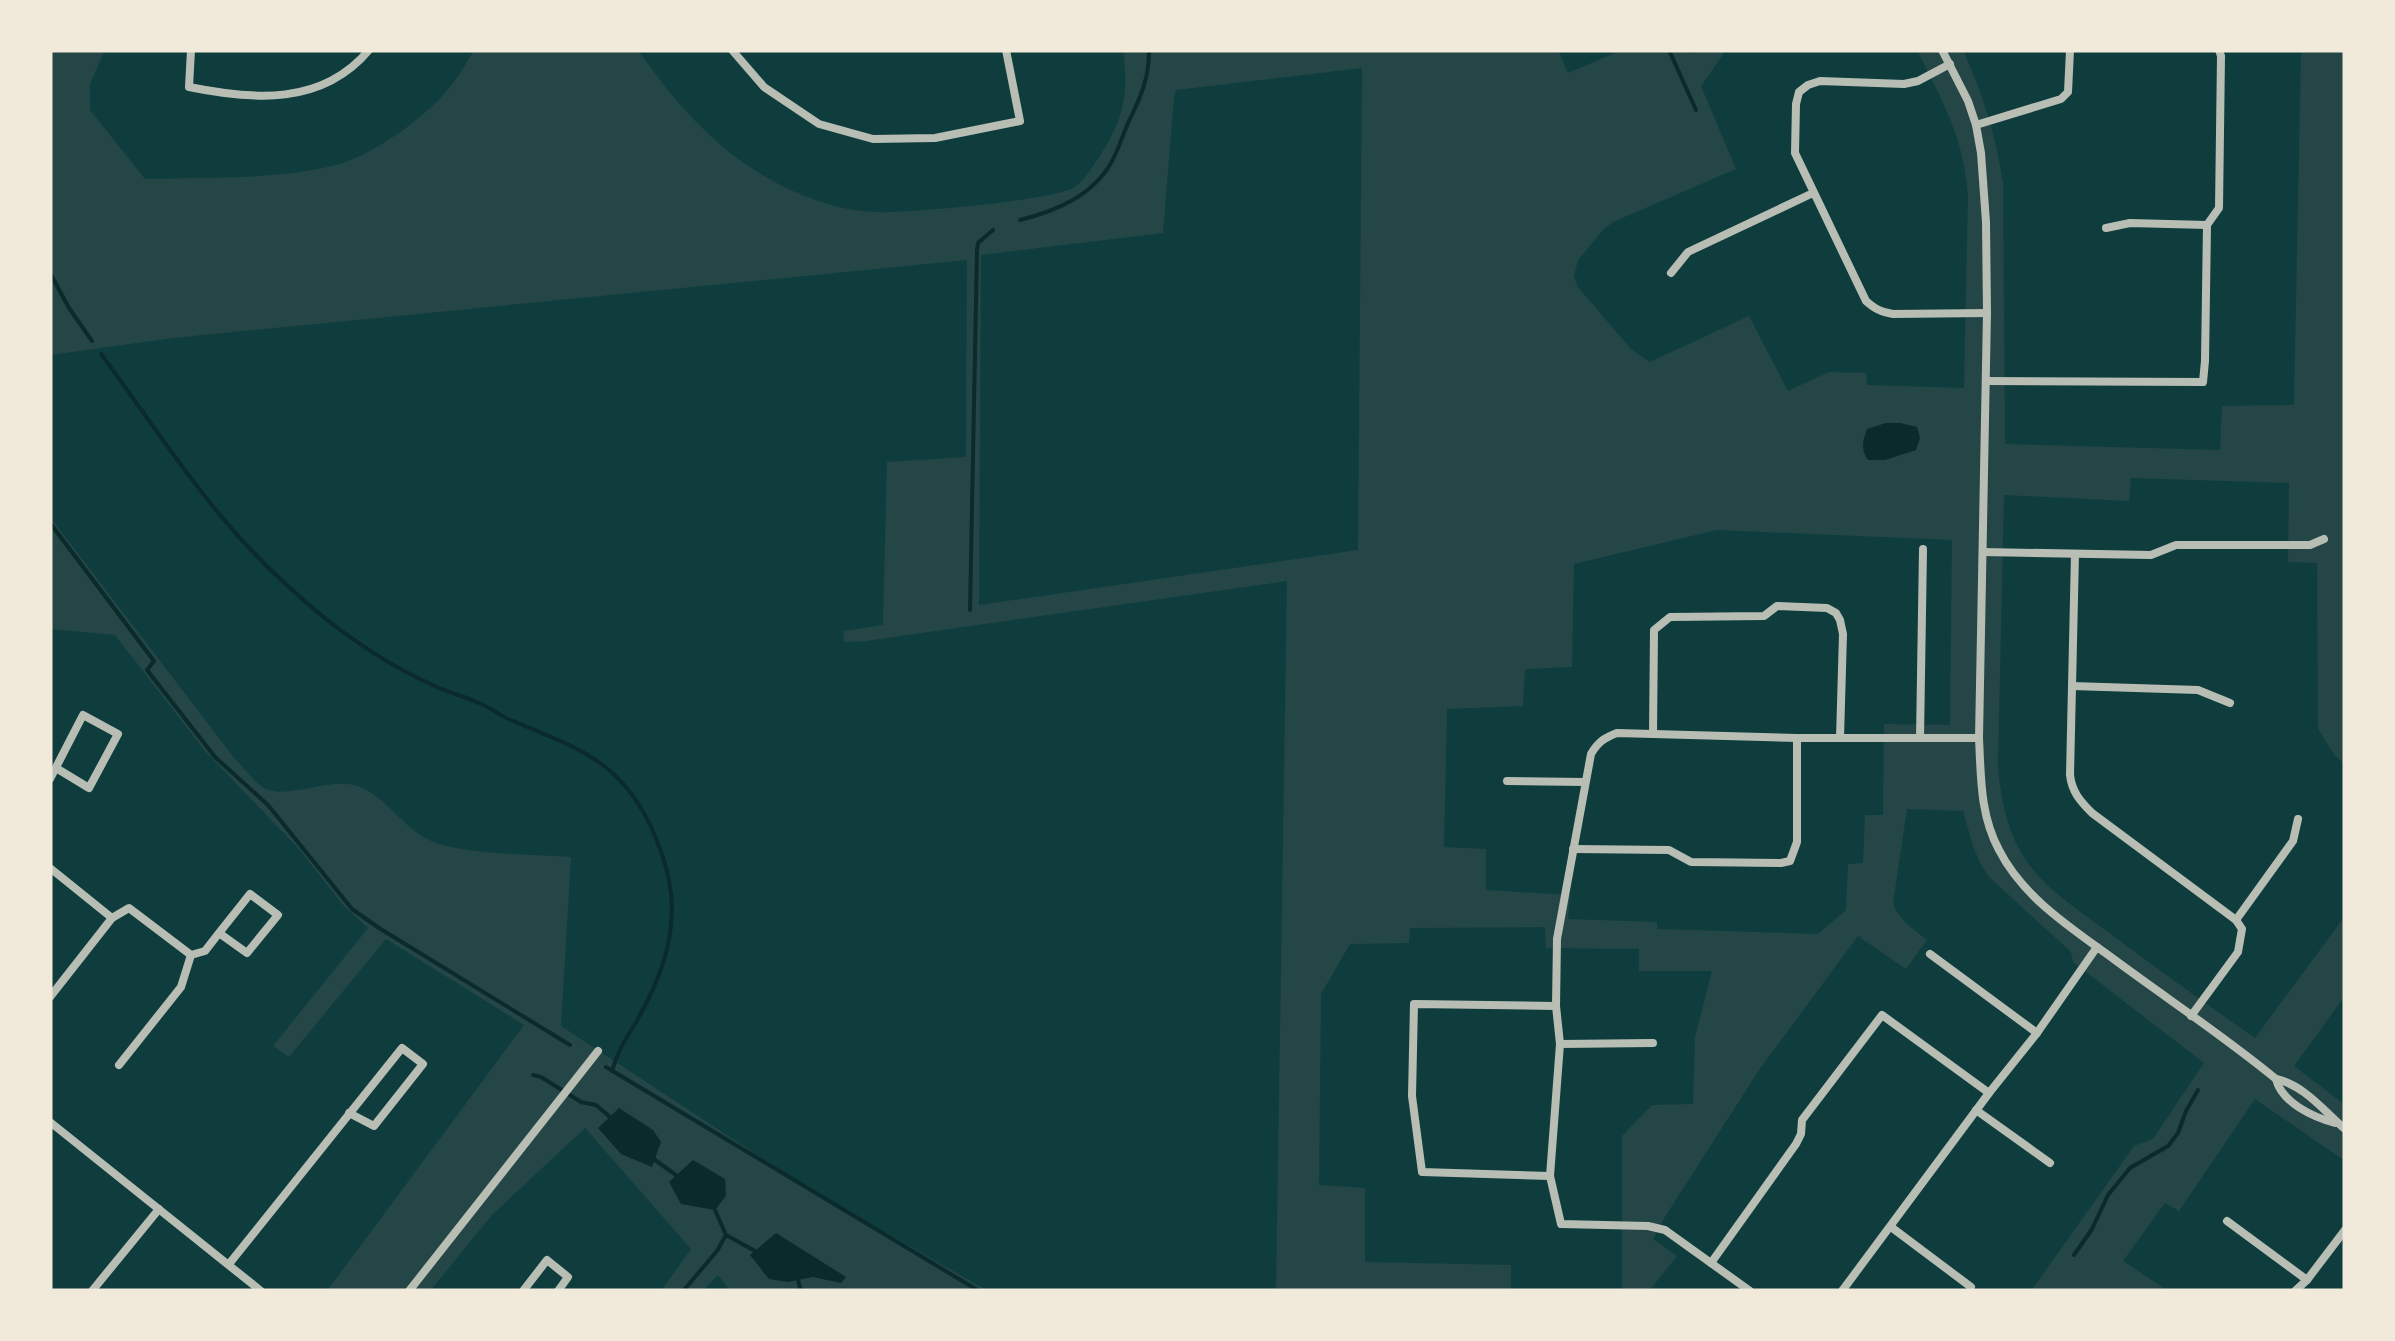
<svg xmlns="http://www.w3.org/2000/svg" width="2395" height="1341" viewBox="0 0 2395 1341" font-family="Cabin,sans-serif">
<rect width="100%" height="100%" fill="#0f3d3e"/>
<!-- green -->
<g fill="#244646" fill-rule="evenodd">
<path d="M 50,50 L 105,50 L 90,84 L 90,110 L 145,179 C 205,177 278,180 336,165 C 371,156 420,121 444,94 C 456,81 465,66 474,50 L 638,50 C 679,109 726,161 793,191 C 818,202 845,211 873,212 C 901,214 1058,200 1075,187 C 1085,179 1092,168 1099,157 C 1124,120 1129,94 1123,50 L 1558,50 L 1568,73 L 1622,50 L 1726,50 L 1701,86 L 1736,169 L 1613,222 L 1603,230 L 1578,260 L 1574,276 L 1577,286 L 1632,350 L 1650,362 L 1749,316 L 1788,391 L 1829,372 L 1866,373 L 1867,385 L 1964,388 L 1968,194 C 1963,135 1942,101 1917,50 L 1963,50 C 1983,94 1996,136 2003,183 L 2005,444 L 2220,450 L 2222,406 L 2294,405 L 2301,50 L 2345,50 L 2345,764 L 2336,757 L 2318,729 L 2317,563 L 2288,562 L 2289,483 L 2131,478 L 2129,501 L 2004,495 L 1998,764 C 2000,797 2007,831 2025,859 C 2045,889 2077,909 2105,930 C 2155,967 2204,1003 2255,1038 L 2345,916 L 2345,996 L 2294,1066 L 2345,1105 L 2345,1161 L 2255,1099 L 2179,1211 L 2165,1203 L 2123,1261 L 2168,1291 L 2031,1291 L 2134,1146 L 2153,1139 L 2204,1063 L 2073,962 L 2071,952 L 1989,877 L 1980,863 L 1973,846 L 1963,811 L 1907,809 L 1893,903 C 1898,920 1914,929 1927,940 L 1906,969 L 1858,936 L 1759,1070 L 1663,1220 L 1653,1239 L 1677,1256 L 1649,1291 L 1622,1291 L 1622,1136 L 1652,1105 L 1693,1104 L 1695,1037 L 1712,971 L 1639,971 L 1639,949 L 1546,948 L 1545,927 L 1410,928 L 1409,943 L 1350,944 L 1321,994 L 1319,1185 L 1365,1188 L 1365,1262 L 1511,1265 L 1511,1291 L 1276,1291 L 1287,581 L 866,641 L 844,642 L 843,631 L 883,625 L 887,462 L 966,457 L 967,260 L 173,338 L 50,355 ZM 1362,68 L 1358,550 L 979,605 L 981,255 L 1163,233 L 1174,97 L 1176,90 ZM 1717,530 L 1952,540 L 1950,725 L 1884,724 L 1883,815 L 1865,815 L 1863,863 L 1848,864 L 1846,910 L 1818,934 L 1657,929 L 1657,922 L 1568,919 L 1570,895 L 1486,890 L 1486,849 L 1444,847 L 1447,709 L 1523,706 L 1525,669 L 1572,667 L 1574,564 Z"/>
<path d="M 50,517 L 235,759 C 244,768 253,780 262,787 C 287,802 331,775 360,787 C 387,798 402,826 427,839 C 458,855 533,854 571,857 L 561,1026 L 806,1187 L 988,1291 L 730,1291 L 718,1275 L 703,1291 L 661,1291 L 691,1249 L 585,1128 L 492,1215 L 430,1291 L 327,1291 L 524,1025 L 386,939 L 289,1057 L 273,1046 L 368,928 L 343,905 L 299,849 L 205,751 L 115,635 L 50,629 Z"/>
</g>
<!-- water -->
<g fill="#0a2a2b">
<path d="M 1886,423 L 1900,423 L 1917,427 L 1920,438 L 1916,450 L 1885,460 L 1868,460 C 1860,449 1863,440 1867,429 Z"/>
<polygon points="619,1108 653,1130 661,1142 652,1167 621,1154 598,1128"/>
<polygon points="693,1160 725,1179 726,1196 715,1210 681,1204 669,1182"/>
<polygon points="776,1233 846,1277 841,1283 813,1277 788,1282 769,1279 750,1255"/>
</g>
<g fill="none" stroke-linecap="round" stroke-linejoin="round">
<!-- stream -->
<g stroke="#0a2a2b" stroke-width="4">
<polyline points="1669,50 1696,110"/>
<polyline points="1690,51 1695,50"/>
<path d="M 1020,220 C 1056,211 1092,196 1111,163 C 1119,149 1123,133 1130,119 C 1141,96 1149,78 1149,52"/>
<polyline points="50,273 69,308 92,341"/>
<path d="M 101,354 C 150,420 197,494 254,553 C 273,573 294,592 315,610 C 351,640 394,668 437,687 C 451,693 465,697 479,703 C 489,707 497,713 506,718 C 576,748 623,759 655,836 C 663,855 669,874 671,894 C 676,941 658,984 635,1024 C 625,1040 617,1052 612,1071"/>
<polyline points="50,523 154,661 147,670 215,757 268,805 352,909 379,928 570,1045"/>
<polyline points="970,610 977,250 978,243 993,230"/>
<polyline points="606,1067 979,1291"/>
<polyline points="533,1075 541,1077 581,1102 596,1105 610,1117"/>
<polyline points="655,1160 676,1175"/>
<polyline points="726,1235 755,1251"/>
<polyline points="2074,1255 2092,1229 2108,1195 2130,1168 2168,1146 2178,1133 2186,1111 2198,1090"/>
<polyline points="798,1280 801,1291"/>
<polyline points="683,1291 717,1251 726,1235 715,1210"/>
</g>
<!-- minor -->
<g stroke="#b8beb3" stroke-width="8">
<path d="M 191,50 L 189,87 C 253,100 322,106 369,50"/>
<polyline points="732,50 764,87 819,124 873,139 935,138 1020,121 1006,50"/>
<path d="M 1942,50 L 1968,101 L 1976,125 L 1981,153 L 1986,222 L 1987,313 L 1979,738 C 1981,777 1980,815 1999,850 C 2024,899 2073,929 2115,960 C 2169,1000 2225,1037 2276,1079 C 2304,1085 2324,1111 2345,1129"/>
<path d="M 1950,64 L 1918,81 L 1904,84 L 1820,81 L 1808,85 L 1799,92 L 1796,104 L 1795,153 L 1866,301 C 1875,309 1881,312 1893,314 L 1987,313"/>
<polyline points="1976,125 2061,99 2068,92 2070,50"/>
<polyline points="2106,228 2130,223 2207,225"/>
<polyline points="1671,273 1688,252 1813,193"/>
<polyline points="1986,381 2203,382 2205,361 2207,225 2219,208 2221,56 2219,50"/>
<polyline points="1983,552 2151,555 2176,545 2310,545 2324,539"/>
<path d="M 2075,554 L 2070,775 C 2072,792 2080,801 2092,813 L 2236,920 L 2242,929 L 2238,952 L 2191,1016"/>
<polyline points="2072,686 2198,690 2230,703"/>
<polyline points="1653,734 1654,630 1670,617 1764,616 1777,606 1827,608 1836,613 1840,620 1843,634 1840,738"/>
<polyline points="1920,738 1923,549"/>
<polyline points="50,779 83,715 118,734 89,788 56,768"/>
<polyline points="1507,781 1584,782"/>
<polyline points="1573,849 1669,850 1691,862 1781,863 1790,861 1797,842 1797,738"/>
<polyline points="50,868 112,918"/>
<polyline points="2236,920 2293,841 2298,819"/>
<polyline points="1930,954 2037,1033"/>
<polyline points="50,997 112,918 129,908 191,955 205,951 219,933 247,953 278,915 250,894 219,933"/>
<polyline points="1560,1044 1653,1043"/>
<polyline points="119,1065 181,987 191,955"/>
<path d="M 2276,1079 C 2282,1103 2313,1117 2335,1123"/>
<polyline points="1976,1110 2050,1163"/>
<polyline points="50,1122 261,1291"/>
<polyline points="1550,1176 1422,1172 1412,1096 1414,1004 1556,1006"/>
<polyline points="2227,1221 2307,1280"/>
<polyline points="1891,1227 1971,1287"/>
<polyline points="1711,1263 1796,1144 1801,1134 1802,1120 1882,1015 1989,1093"/>
<polyline points="229,1264 402,1048 423,1064 374,1126 349,1113"/>
<polyline points="92,1291 159,1209"/>
<polyline points="409,1291 598,1051"/>
<polyline points="523,1291 547,1260 568,1277 558,1291"/>
<path d="M 1750,1291 L 1665,1230 L 1648,1226 L 1561,1224 L 1550,1176 L 1560,1044 L 1556,1006 L 1557,939 L 1591,754 C 1598,742 1604,738 1617,733 L 1797,738 L 1979,738"/>
<polyline points="1842,1291 1989,1093 2037,1033 2097,947"/>
<polyline points="2295,1291 2307,1280 2345,1230"/>
</g>
</g>
<!-- border -->
<rect width="2395" height="1341" fill="none" stroke="#f1e9da" stroke-width="105"/>
</svg>
